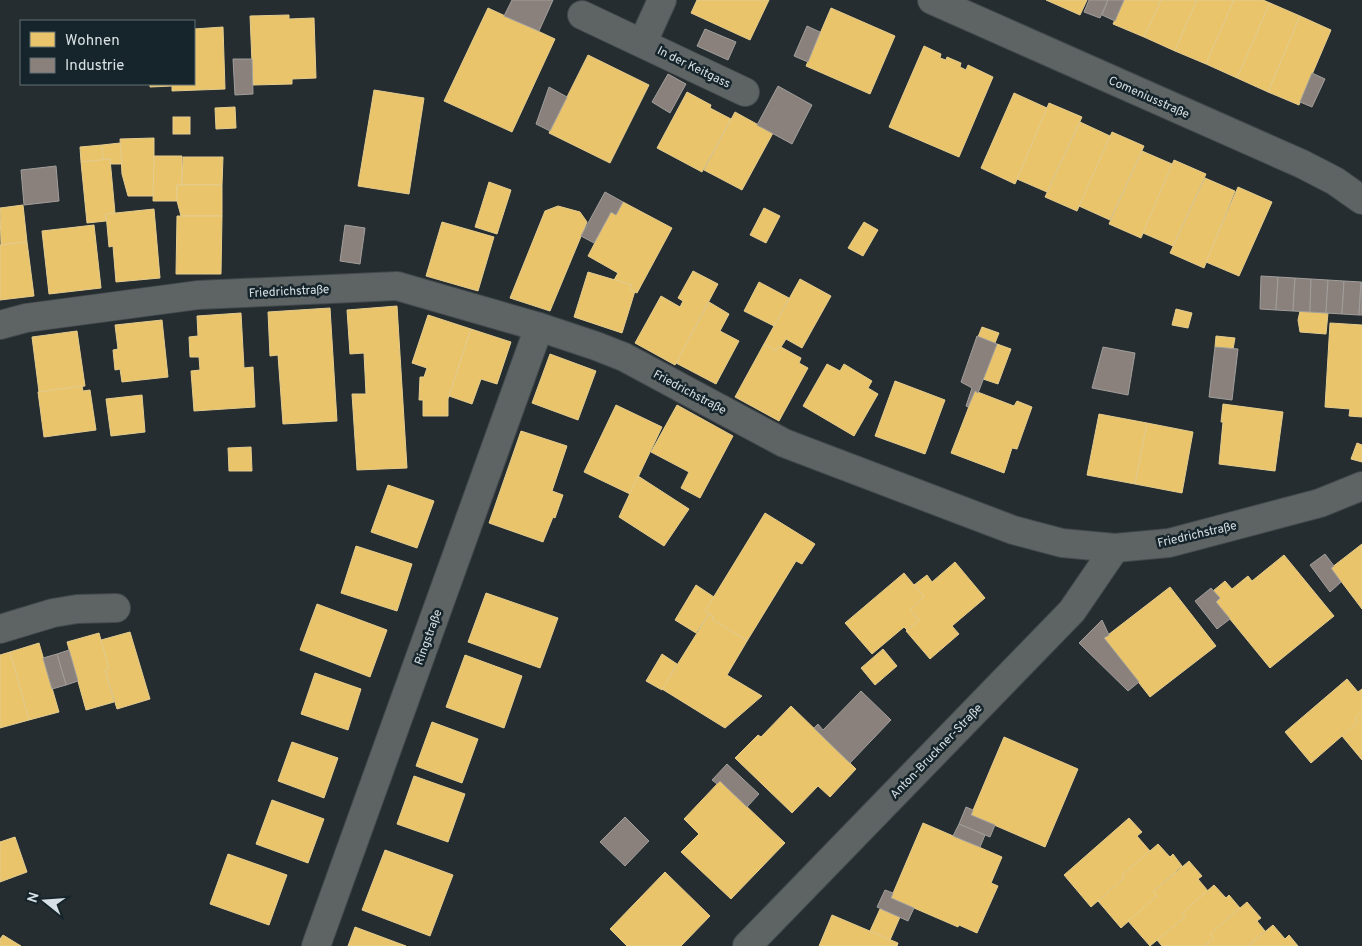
<svg xmlns="http://www.w3.org/2000/svg" width="1362" height="946" viewBox="0 0 1362 946" font-family="Overpass,sans-serif">
<rect width="100%" height="100%" fill="#252d30"/>
<!-- homes -->
<g fill="#e9c46a" stroke="#e4cc8f">
<polygon points="697,0 769,0 750,40 691,13"/>
<polygon points="1046,0 1087,0 1080,15"/>
<polygon points="1124,0 1161,0 1144,37 1113,24"/>
<polygon points="1161,0 1197,0 1175,51 1144,37"/>
<polygon points="1197,0 1234,0 1206,64 1175,51"/>
<polygon points="1234,0 1263,0 1270,3 1237,78 1206,64"/>
<polygon points="1270,3 1300,16 1268,92 1237,78"/>
<polygon points="488,8 555,39 512,132 444,101"/>
<polygon points="831,8 895,36 870,94 806,66"/>
<polygon points="289,15 289,19 314,18 316,78 292,79 292,84 253,85 250,16"/>
<polygon points="1300,16 1331,30 1299,105 1268,92"/>
<polygon points="223,27 225,89 172,91 172,86 150,87 150,84 194,84 194,29"/>
<polygon points="924,46 941,54 940,58 946,60 947,57 961,63 960,67 966,70 968,65 993,77 959,157 889,127"/>
<polygon points="588,55 649,85 610,163 549,133"/>
<polygon points="374,90 424,98 409,194 358,186"/>
<polygon points="687,92 711,105 710,108 731,119 702,172 657,148"/>
<polygon points="1014,93 1047,108 1015,184 981,168"/>
<polygon points="1049,103 1082,117 1047,192 1017,179"/>
<polygon points="235,107 236,128 216,129 215,108"/>
<polygon points="735,112 773,133 742,190 704,170"/>
<rect x="173" y="117" width="17" height="17"/>
<polygon points="1080,122 1110,136 1077,211 1045,197"/>
<polygon points="1112,132 1144,146 1110,220 1079,206"/>
<polygon points="154,138 154,196 128,196 122,174 120,139"/>
<polygon points="120,143 122,164 110,164 110,159 103,160 102,145"/>
<polygon points="102,145 103,160 81,162 80,147"/>
<polygon points="1142,151 1172,164 1141,238 1109,224"/>
<polygon points="154,156 182,156 182,185 177,185 177,201 153,201"/>
<polygon points="183,157 223,157 222,185 182,185"/>
<polygon points="110,159 115,213 106,214 106,221 87,223 81,162"/>
<polygon points="1174,160 1206,174 1173,246 1143,233"/>
<polygon points="1205,178 1235,191 1204,268 1170,253"/>
<polygon points="489,182 511,190 497,234 475,227"/>
<polygon points="177,185 222,185 222,216 181,216 177,201"/>
<polygon points="1238,187 1272,202 1239,276 1206,262"/>
<polygon points="623,202 672,228 637,293 630,290 632,285 614,280 618,273 588,256 611,212 616,215"/>
<polygon points="23,205 27,242 1,245 0,208"/>
<polygon points="558,206 580,212 587,222 550,311 510,298 545,211"/>
<polygon points="764,208 780,216 766,243 750,235"/>
<polygon points="154,209 160,278 116,282 113,246 109,247 106,214"/>
<polygon points="177,216 222,216 221,274 176,274"/>
<polygon points="442,222 494,237 478,291 426,276"/>
<polygon points="864,222 878,230 863,256 848,248"/>
<polygon points="94,225 101,288 49,294 42,231"/>
<polygon points="27,242 34,296 0,300 0,245"/>
<polygon points="693,271 718,284 675,365 635,343 661,296 680,307 683,301 678,298"/>
<polygon points="588,272 632,285 630,290 635,291 622,333 574,317"/>
<polygon points="800,279 831,296 802,348 786,339 781,347 779,346 776,351 764,344"/>
<polygon points="759,282 789,298 774,326 744,311"/>
<polygon points="709,302 729,314 720,331 739,341 716,384 676,363"/>
<polygon points="397,306 407,468 357,470 352,394 366,394 364,353 350,354 347,310"/>
<polygon points="330,308 337,421 283,424 278,355 270,356 268,312"/>
<polygon points="1176,309 1192,313 1188,328 1172,325"/>
<polygon points="1300,311 1328,313 1326,334 1300,332 1298,320"/>
<polygon points="241,313 244,368 253,367 255,407 194,411 191,371 200,370 199,357 190,357 189,337 198,336 197,316"/>
<polygon points="428,315 471,329 448,399 448,416 423,416 423,400 419,400 420,377 424,377 427,368 412,363"/>
<polygon points="162,320 168,377 122,382 120,369 115,370 113,350 118,349 115,325"/>
<polygon points="1330,323 1362,325 1362,417 1349,416 1350,409 1325,407"/>
<polygon points="982,327 999,333 995,343 978,337"/>
<polygon points="471,329 511,342 497,384 481,379 472,404 449,396"/>
<polygon points="77,331 85,386 39,392 32,337"/>
<polygon points="1216,336 1235,338 1233,349 1215,347"/>
<polygon points="764,344 776,351 779,346 781,347 801,358 799,363 808,368 779,421 735,397"/>
<polygon points="997,344 1011,349 998,384 983,379"/>
<polygon points="550,354 596,371 578,420 532,403"/>
<polygon points="827,364 840,371 844,364 872,381 868,388 878,394 854,436 803,406"/>
<polygon points="895,381 945,400 925,454 875,436"/>
<polygon points="82,386 83,391 90,390 96,430 44,437 38,392"/>
<polygon points="975,391 1014,406 1017,401 1032,407 1017,449 1012,448 1004,473 951,453"/>
<polygon points="142,395 145,432 111,436 106,399"/>
<polygon points="1223,404 1283,412 1275,471 1219,464 1223,422 1221,422"/>
<polygon points="616,405 662,427 630,494 584,472"/>
<polygon points="677,405 733,436 700,498 681,488 689,472 651,452"/>
<polygon points="1099,414 1147,423 1135,484 1087,475"/>
<polygon points="1147,423 1193,432 1182,493 1135,484"/>
<polygon points="521,431 567,446 552,491 563,495 555,518 553,517 543,542 489,523"/>
<polygon points="1357,443 1362,445 1362,462 1351,459"/>
<polygon points="251,447 252,471 229,471 228,448"/>
<polygon points="638,476 689,509 664,546 619,517"/>
<polygon points="388,485 434,501 417,548 371,532"/>
<polygon points="765,513 815,544 802,564 796,561 747,641 712,619 713,616 705,611"/>
<polygon points="1362,544 1362,609 1331,568"/>
<polygon points="356,546 412,564 397,611 341,593"/>
<polygon points="1284,555 1334,616 1270,668 1216,602 1220,598 1213,591 1225,581 1232,589 1248,576 1252,581"/>
<polygon points="955,562 985,598 952,626 959,634 930,659 906,631 919,620 910,610 924,597 914,585 927,575 932,582"/>
<polygon points="904,573 924,597 910,610 919,620 907,630 904,627 872,654 845,623"/>
<polygon points="696,585 714,597 705,611 709,614 696,633 675,620"/>
<polygon points="1170,587 1216,646 1150,697 1104,638"/>
<polygon points="486,593 558,618 540,668 468,642"/>
<polygon points="317,604 387,630 370,677 300,650"/>
<polygon points="709,614 713,616 712,619 747,641 727,675 762,696 725,728 662,689"/>
<polygon points="130,632 150,699 117,709 105,670 109,669 101,640"/>
<polygon points="99,633 109,669 105,670 114,702 86,710 67,642"/>
<polygon points="39,643 59,712 29,720 10,652"/>
<polygon points="883,649 897,666 875,685 861,668"/>
<polygon points="10,652 29,720 0,728 0,655"/>
<polygon points="662,654 677,664 662,690 646,681"/>
<polygon points="465,655 522,676 504,728 446,707"/>
<polygon points="315,673 361,689 348,730 301,714"/>
<polygon points="1347,679 1358,692 1362,689 1362,711 1355,718 1358,722 1311,763 1285,732"/>
<polygon points="791,706 856,769 830,797 818,786 792,813 735,758 758,735 761,737"/>
<polygon points="1362,711 1362,760 1342,736 1358,722 1355,718"/>
<polygon points="432,722 478,739 462,783 416,766"/>
<polygon points="1004,737 1078,769 1045,847 971,815"/>
<polygon points="292,742 338,758 324,798 278,781"/>
<polygon points="414,776 465,794 448,842 397,824"/>
<polygon points="720,781 785,843 731,899 681,852 699,834 684,819"/>
<polygon points="272,800 324,819 308,863 256,844"/>
<polygon points="1129,818 1142,832 1137,836 1150,851 1122,875 1124,878 1091,907 1064,875"/>
<polygon points="923,823 1002,857 991,883 998,886 977,933 959,925 958,927 891,898"/>
<polygon points="15,837 27,872 0,882 0,842"/>
<polygon points="1158,844 1170,857 1173,854 1182,866 1153,892 1157,896 1121,928 1098,901 1124,878 1122,875"/>
<polygon points="385,850 453,875 430,936 362,910"/>
<polygon points="228,854 287,875 269,925 210,904"/>
<polygon points="1189,861 1202,876 1198,879 1208,891 1182,913 1185,917 1150,946 1128,921 1157,896 1153,892"/>
<polygon points="665,872 710,916 681,946 627,946 610,929"/>
<polygon points="1214,885 1226,898 1229,895 1240,908 1210,934 1214,938 1204,946 1162,946 1157,940 1185,917 1182,913"/>
<polygon points="1247,902 1261,918 1257,921 1265,931 1248,946 1204,946 1214,938 1210,934"/>
<polygon points="880,909 900,917 890,940 870,931"/>
<polygon points="832,915 898,943 897,946 819,946"/>
<polygon points="1273,925 1285,939 1289,935 1298,946 1248,946"/>
<polygon points="355,927 406,946 348,946"/>
<polygon points="3,935 21,946 0,946 0,939"/>
</g>
<!-- industry -->
<g fill="#8a817c" stroke="#a19e9b">
<polygon points="512,0 553,0 539,31 504,16"/>
<polygon points="1089,0 1108,0 1100,18 1084,12"/>
<polygon points="1108,0 1124,0 1115,21 1102,15"/>
<polygon points="807,26 820,32 808,62 794,56"/>
<polygon points="705,29 736,42 728,60 697,46"/>
<polygon points="233,59 252,59 253,94 235,95"/>
<polygon points="1312,73 1325,79 1312,107 1300,102"/>
<polygon points="668,74 686,84 670,113 652,102"/>
<polygon points="778,86 812,105 792,144 757,125"/>
<polygon points="549,87 567,97 550,131 536,124"/>
<polygon points="56,166 59,201 24,205 21,170"/>
<polygon points="605,192 623,202 616,215 611,212 594,243 581,236"/>
<polygon points="345,225 365,228 360,264 340,261"/>
<polygon points="1261,276 1278,277 1276,310 1260,309"/>
<polygon points="1278,277 1295,278 1293,311 1276,310"/>
<polygon points="1295,278 1311,279 1310,312 1293,311"/>
<polygon points="1311,279 1328,280 1326,313 1310,312"/>
<polygon points="1328,280 1344,281 1342,314 1326,313"/>
<polygon points="1344,281 1361,282 1359,315 1342,314"/>
<polygon points="1361,282 1362,282 1362,315 1359,315"/>
<polygon points="977,336 997,344 978,393 975,391 968,407 966,406 972,388 961,382"/>
<polygon points="1103,347 1135,353 1128,395 1092,388"/>
<polygon points="1215,347 1238,349 1232,400 1209,397"/>
<polygon points="1325,554 1334,566 1331,568 1341,582 1330,592 1310,565"/>
<polygon points="1211,588 1220,598 1216,602 1230,619 1217,629 1195,601"/>
<polygon points="1102,620 1109,635 1104,638 1139,682 1128,691 1079,643"/>
<polygon points="69,650 78,681 66,685 57,654"/>
<polygon points="57,654 66,685 52,689 43,658"/>
<polygon points="861,691 891,720 850,763 814,728 818,724 823,730"/>
<polygon points="727,764 759,794 747,807 720,781 717,784 712,780"/>
<polygon points="966,807 973,810 971,815 995,825 990,837 959,824"/>
<polygon points="625,817 649,841 625,866 600,842"/>
<polygon points="959,824 985,835 980,847 953,836"/>
<polygon points="885,890 893,893 891,898 914,908 908,921 877,907"/>
</g>
<g fill="none" stroke-linecap="round" stroke-linejoin="round">
<!-- minor casing -->
<g stroke="#42494c" stroke-width="30">
<g id="minor">
<polyline points="932,0 1302,164 1335,181 1362,200"/>
<polyline points="582,15 745,92"/>
<polyline points="643,42 662,0"/>
<polyline points="0,325 26,318 198,295 397,286 539,327 596,346 624,357 784,443 1013,530 1062,543 1115,548 1169,543 1320,503 1362,486"/>
<polyline points="0,629 53,613 77,609 116,608"/>
<polyline points="316,946 539,327"/>
<polyline points="747,946 1072,611 1115,548"/>
</g>
</g>
<!-- minor -->
<use href="#minor" stroke="#5e6364" stroke-width="28"/>
</g>
<g text-anchor="middle" stroke-width="5" stroke-linejoin="round" paint-order="stroke">
<!-- street labels -->
<g font-size="12" fill="#d7e0e4" stroke="#16252b">
<text transform="translate(694 67) rotate(26)" y="4">In der Keitgass</text>
<text transform="translate(1149 97) rotate(24)" y="4">Comeniusstraße</text>
<text transform="translate(289 291) rotate(-3)" y="4">Friedrichstraße</text>
<text transform="translate(690 392) rotate(28)" y="4">Friedrichstraße</text>
<text transform="translate(1197 534) rotate(-13)" y="4">Friedrichstraße</text>
<text transform="translate(428 637) rotate(-70)" y="4">Ringstraße</text>
<text transform="translate(936 751) rotate(-46)" y="4">Anton-Bruckner-Straße</text>
</g>
</g>
<!-- legend -->
<rect x="20" y="20" width="175" height="65" fill="#16252b" stroke="#637075"/>
<rect x="30" y="32" width="25" height="15" fill="#e9c46a" stroke="#637075"/>
<text x="65" y="45" font-size="15" fill="#d7e0e4">Wohnen</text>
<rect x="30" y="58" width="25" height="15" fill="#8a817c" stroke="#637075"/>
<text x="65" y="70" font-size="15" fill="#d7e0e4">Industrie</text>
<!-- north arrow -->
<g transform="translate(45 901) rotate(287)" stroke="#16252b" stroke-width="4" paint-order="stroke">
<path d="M0-4L9 19L0 12L-9 19Z" fill="#d7e0e4"/>
<text y="-8" font-size="14" font-weight="bold" text-anchor="middle" fill="#d7e0e4">N</text>
</g>
</svg>
